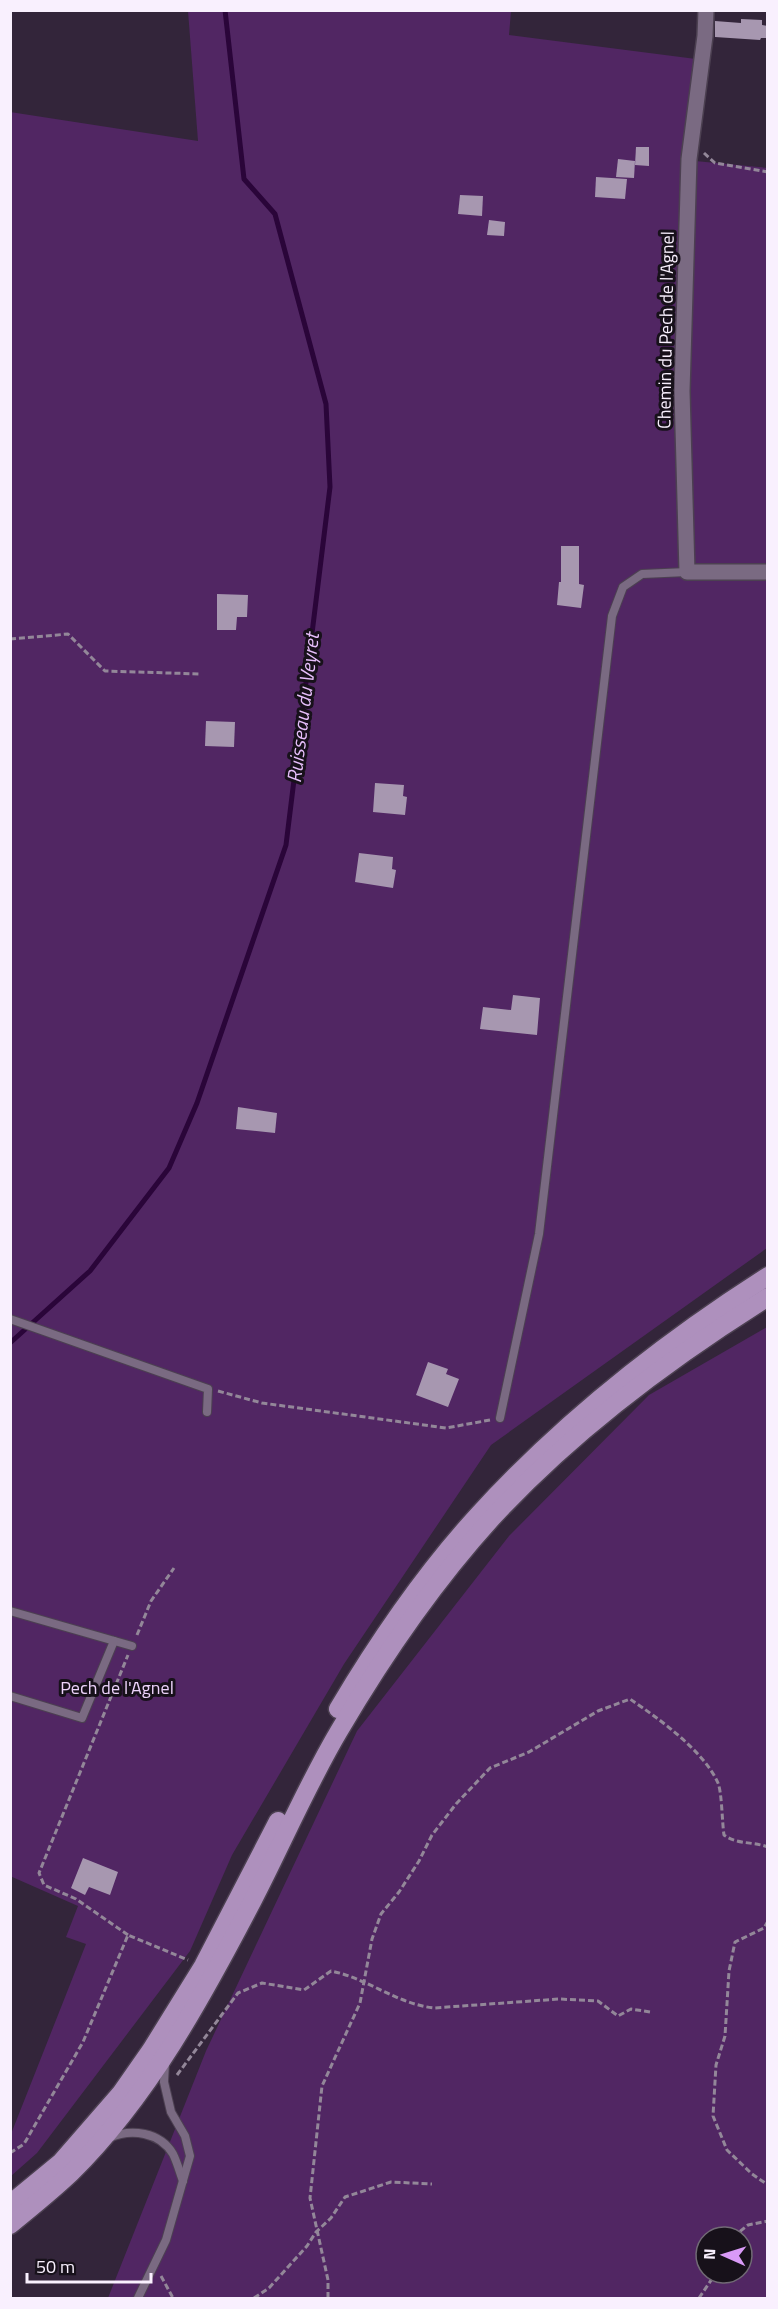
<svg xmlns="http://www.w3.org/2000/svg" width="778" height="2309" viewBox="0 0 778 2309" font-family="'Titillium Web',sans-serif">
<rect width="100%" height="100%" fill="#33253a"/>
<!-- green -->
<g fill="#512663" fill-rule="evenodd">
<polygon points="188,11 511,11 509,35 696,59 695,161 768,168 767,1248 491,1445 344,1664 232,1855 190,1951 37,2153 11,2176 11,2134 86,1944 66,1937 78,1906 10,1876 10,112 198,141"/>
<path d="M 767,1327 L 767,2298 L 108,2298 L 206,2051 L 357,1731 L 509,1536 L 649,1395 ZM 706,2237 L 742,2237 L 742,2273 L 706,2273 Z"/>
</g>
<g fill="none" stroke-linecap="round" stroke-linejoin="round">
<!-- stream -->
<polyline stroke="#2a0539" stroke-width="5" points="10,1343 90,1271 169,1168 197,1103 286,845 330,487 326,404 275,214 244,179 225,10"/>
</g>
<!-- building -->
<g fill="#a797b0">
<polygon points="741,19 762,20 762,25 768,26 768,38 761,38 760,40 715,37 715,21 741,23"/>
<polygon points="636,147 649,147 649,166 635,165"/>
<polygon points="618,159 635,161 634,178 616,177"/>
<polygon points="596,177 627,179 625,199 595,197"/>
<polygon points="460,195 483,196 482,216 458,214"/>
<polygon points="489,220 505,222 504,236 487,235"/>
<polygon points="561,546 579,546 579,584 584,585 581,608 557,605 559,582 561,582"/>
<polygon points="217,594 248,595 247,617 237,617 236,630 217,630"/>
<polygon points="206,721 235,722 234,747 205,746"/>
<polygon points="375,783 404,785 403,796 407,797 405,815 373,812"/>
<polygon points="359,853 393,857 392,869 396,870 393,888 355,882"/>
<polygon points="513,995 540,998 537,1035 480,1029 483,1007 511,1010"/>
<polygon points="238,1107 277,1113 275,1133 236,1129"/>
<polygon points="428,1362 448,1369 446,1374 459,1379 448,1407 416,1395"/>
<polygon points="83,1858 118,1872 110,1895 89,1887 85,1895 71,1888"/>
</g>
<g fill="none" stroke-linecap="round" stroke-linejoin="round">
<!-- lane casing -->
<g stroke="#4c4051" stroke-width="10">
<g id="lane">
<polyline points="10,1319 208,1389 207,1412"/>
<polyline points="500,1418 539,1234 612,616 623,587 642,574 687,572"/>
<polyline points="10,1611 132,1646"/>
<polyline points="10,1696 82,1718 114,1641"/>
<path d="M 109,2138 C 131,2128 160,2132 173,2154 C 177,2162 180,2173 183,2181"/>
<polyline points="138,2298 166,2240 190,2156 185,2136 171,2112 164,2082 165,2063"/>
</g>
</g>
<!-- street casing -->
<g stroke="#4c4051" stroke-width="18">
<polyline id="street" points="706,10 705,36 689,159 682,391 687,572 768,572"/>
</g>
<!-- primary casing -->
<g stroke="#4c4051" stroke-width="21">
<g id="primary">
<path d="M 338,1709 C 379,1640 424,1574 478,1515 C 562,1423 663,1343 768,1276"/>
<polyline points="10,2204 61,2162 121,2093 151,2050 203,1966 278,1821"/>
<path d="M 10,2225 C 31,2208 52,2191 71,2173 C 149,2096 203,1996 253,1900 C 282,1844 307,1785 339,1731 C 383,1656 433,1583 492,1518 C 571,1432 669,1359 768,1297"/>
</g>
</g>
<!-- path -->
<g stroke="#938799" stroke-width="3" stroke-dasharray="6 3" stroke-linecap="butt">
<polyline points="704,153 715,163 768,172"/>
<polyline points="10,639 68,634 105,671 201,674"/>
<polyline points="218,1391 262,1403 446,1428 490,1420"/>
<polyline points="137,1635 151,1601 174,1568"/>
<polyline points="768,1921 764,1928 735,1942 729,1971 725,2036 716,2065 713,2116 727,2150 752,2174 768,2185"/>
<polyline points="128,1935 76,1899 44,1885 39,1873 128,1655"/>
<path d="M 177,2075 L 238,1993 L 262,1983 L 304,1990 L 331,1971 C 367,1978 397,2004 434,2008 L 559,1999 L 598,2001 L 618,2016 L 631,2009 L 650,2012"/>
<polyline points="10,2153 24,2144 83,2042 128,1935 188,1960"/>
<polyline points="733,2237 748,2225 768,2221"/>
<polyline points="161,2276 173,2298"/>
<polyline points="254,2298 269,2288 307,2246 316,2232 331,2218 345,2197 391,2182 432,2184"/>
<path d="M 328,2298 L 328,2280 L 310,2198 L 322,2086 L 360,2003 L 372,1939 L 381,1914 L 399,1892 L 419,1861 L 432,1835 L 456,1804 L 490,1768 L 529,1752 L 598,1711 L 630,1699 C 658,1718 704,1751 718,1783 C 722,1793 722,1822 724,1835 C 738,1845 751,1841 768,1847"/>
<polyline points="699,2298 716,2273"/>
</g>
<!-- lane -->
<use href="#lane" stroke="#7a6a82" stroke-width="8"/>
<!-- street -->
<use href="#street" stroke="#7a6a82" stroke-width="15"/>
<!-- primary -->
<use href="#primary" stroke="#ae90bd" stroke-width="18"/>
</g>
<g text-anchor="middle" stroke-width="6" stroke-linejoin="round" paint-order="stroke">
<!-- street labels -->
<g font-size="18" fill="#f9f0fe" stroke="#17111a">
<text transform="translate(666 330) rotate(-89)" y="6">Chemin du Pech de l'Agnel</text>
</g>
<!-- park labels -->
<g font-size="18" fill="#edd3fb" stroke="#17111a">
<text x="117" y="1694">Pech de l'Agnel</text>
</g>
<!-- water labels -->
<g font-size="20" font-style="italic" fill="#e6befa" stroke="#17111a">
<text transform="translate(303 708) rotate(-83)" y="7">Ruisseau du Veyret</text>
</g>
</g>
<!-- border -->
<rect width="778" height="2309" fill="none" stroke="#f9f0fe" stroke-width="24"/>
<!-- north arrow -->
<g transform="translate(724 2255) rotate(273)"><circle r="28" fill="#17111a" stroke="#716a75" stroke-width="1.5"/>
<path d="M0-4.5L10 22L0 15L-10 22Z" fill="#d99af7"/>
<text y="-9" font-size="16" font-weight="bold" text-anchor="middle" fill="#f9f0fe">N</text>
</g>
<!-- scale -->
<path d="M27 2273v9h124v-9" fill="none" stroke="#f9f0fe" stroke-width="3"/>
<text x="36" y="2273" font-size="18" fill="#f9f0fe" stroke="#17111a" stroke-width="4.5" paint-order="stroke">50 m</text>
</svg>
